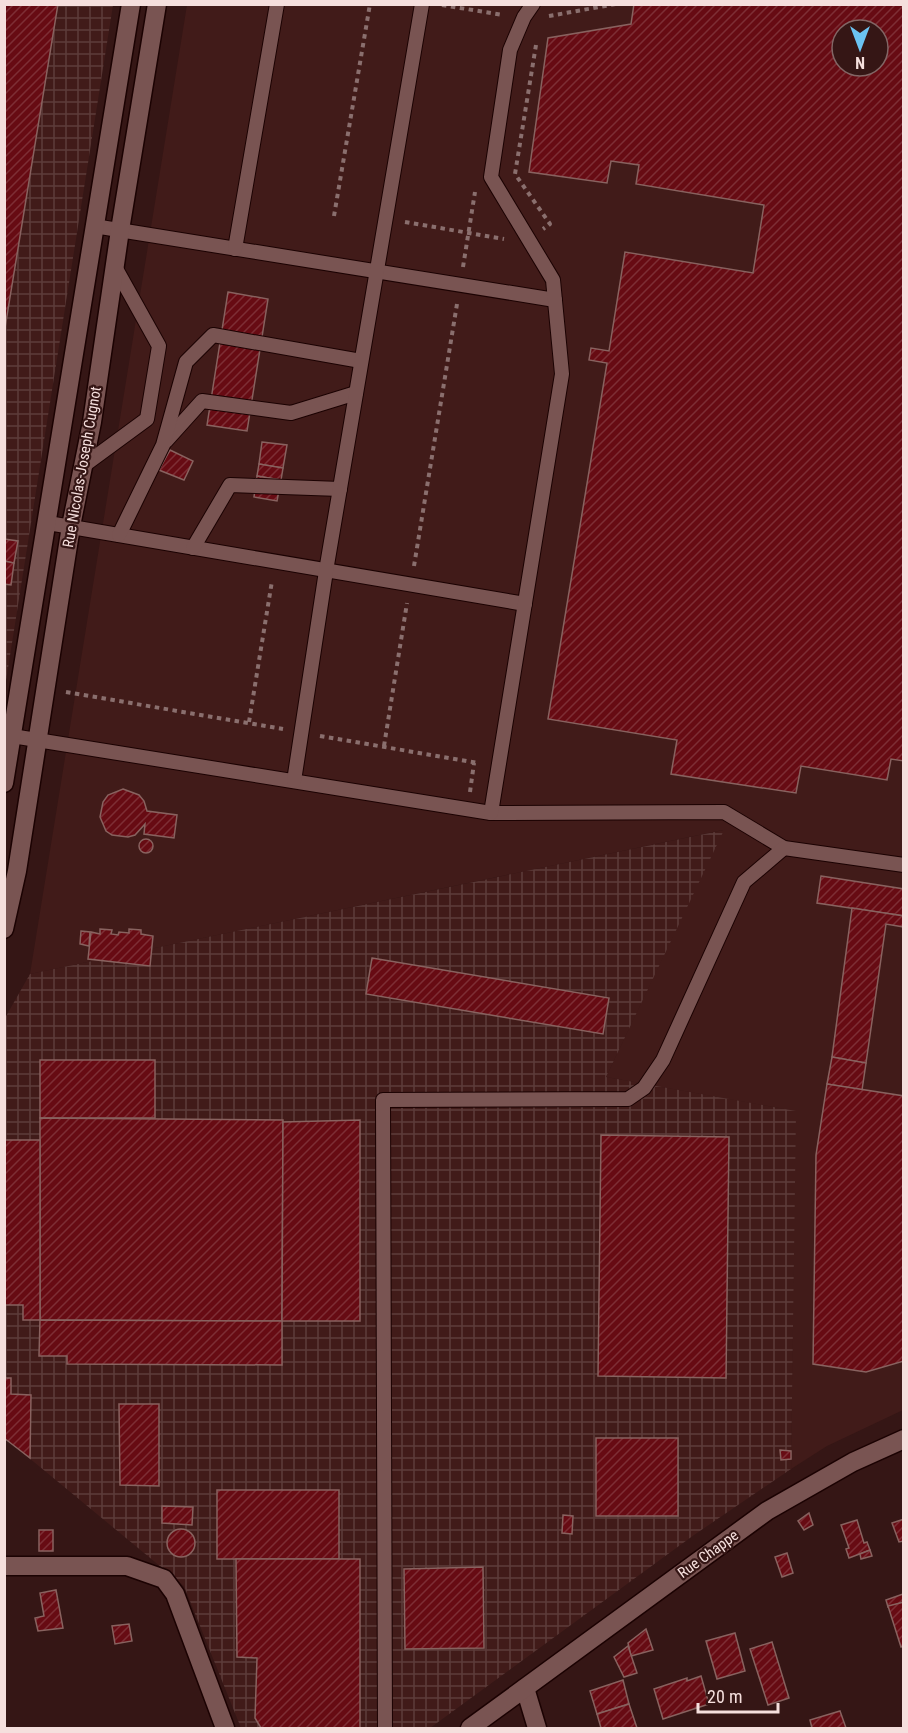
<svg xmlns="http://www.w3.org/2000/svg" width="908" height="1733" viewBox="0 0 908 1733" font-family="'Roboto Condensed',sans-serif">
<defs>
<pattern id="industrial-grid" width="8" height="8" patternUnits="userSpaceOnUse" patternTransform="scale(1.5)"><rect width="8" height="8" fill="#411b19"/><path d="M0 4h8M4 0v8" fill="none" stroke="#5d3c3a"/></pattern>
<pattern id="building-hatch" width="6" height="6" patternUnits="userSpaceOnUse" patternTransform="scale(1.5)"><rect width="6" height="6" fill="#670b13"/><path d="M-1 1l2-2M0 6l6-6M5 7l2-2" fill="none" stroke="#7d2e35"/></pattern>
</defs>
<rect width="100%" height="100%" fill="#351615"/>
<!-- built -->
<path fill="#411b19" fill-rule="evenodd" d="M 187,5 L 903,5 L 903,1410 L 827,1446 L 791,1469 L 795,1111 L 606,1077 L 723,830 L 30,974 ZM 842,30 L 878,30 L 878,66 L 842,66 Z"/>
<!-- industrial -->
<g fill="url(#industrial-grid)">
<polygon points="5,5 113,5 5,687"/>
<polygon points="724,830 606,1077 796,1111 791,1469 694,1535 430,1728 241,1728 184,1586 5,1438 5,1018 30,974"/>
</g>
<!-- building -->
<g fill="url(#building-hatch)" stroke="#88625f" stroke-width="1.5" fill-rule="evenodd">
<polygon points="4,4 58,4 4,334"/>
<path d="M 634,4 L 904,4 L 904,761 L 891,759 L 887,780 L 801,766 L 796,793 L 671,774 L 677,740 L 548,719 L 607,363 L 589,360 L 591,348 L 609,351 L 625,252 L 753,273 L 764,205 L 636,184 L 639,165 L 611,161 L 607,183 L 529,172 L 548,38 L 631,24 ZM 842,30 L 878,30 L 878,66 L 842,66 Z"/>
<polygon points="228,292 268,299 247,431 207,425"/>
<polygon points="262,442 287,445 283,468 259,464"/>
<polygon points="170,450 193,461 184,480 159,470"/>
<polygon points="259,464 283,468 281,480 257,476"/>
<polygon points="257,476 281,480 277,501 254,497"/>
<polygon points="4,539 18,541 14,563 4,561"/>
<polygon points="4,561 14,563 11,585 4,584"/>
<polygon points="123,789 139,795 144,801 147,811 177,815 174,838 144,834 145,824 135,835 128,837 112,835 106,831 100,817 103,802 108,795"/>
<circle cx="146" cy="846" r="7"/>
<polygon points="821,876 904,889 904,916 817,903"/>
<polygon points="852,908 904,916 904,927 886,924 866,1063 832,1057"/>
<polygon points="100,929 112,930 111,934 118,935 119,932 129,933 129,929 141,930 141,934 153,936 150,966 88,959 91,932 100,934"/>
<polygon points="81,931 90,932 89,946 80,944"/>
<polygon points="372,958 609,998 603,1034 366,994"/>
<polygon points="832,1057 866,1063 862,1090 827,1084"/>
<rect x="40" y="1060" width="115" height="58"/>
<polygon points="827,1084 904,1096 904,1361 866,1372 813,1364 816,1155"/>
<polygon points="40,1118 283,1120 282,1321 40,1320"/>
<polygon points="360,1120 360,1321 282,1321 283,1122"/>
<polygon points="601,1135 729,1137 726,1378 598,1376"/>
<polygon points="4,1140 40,1140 40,1320 23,1320 23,1305 4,1305"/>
<polygon points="40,1320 282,1321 282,1365 67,1364 67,1356 39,1356"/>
<polygon points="4,1378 11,1378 11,1394 31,1395 30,1458 4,1438"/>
<polygon points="119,1404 159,1404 159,1486 120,1485"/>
<rect x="596" y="1438" width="82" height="78"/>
<polygon points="780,1450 791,1451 791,1459 781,1460"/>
<rect x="217" y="1490" width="122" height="69"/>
<polygon points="162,1506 193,1507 192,1525 162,1523"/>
<polygon points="809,1513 813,1525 804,1530 798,1521"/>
<polygon points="563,1515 573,1516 572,1534 562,1533"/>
<polygon points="904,1519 904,1541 899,1542 892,1523"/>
<polygon points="857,1520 864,1543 867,1542 870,1550 849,1558 846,1549 849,1548 841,1525"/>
<circle cx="181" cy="1543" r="14"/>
<rect x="39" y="1530" width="14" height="21"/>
<polygon points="870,1550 872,1556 861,1559 860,1554"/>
<polygon points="787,1553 793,1573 782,1577 775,1557"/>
<polygon points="236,1559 360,1559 360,1728 261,1728 255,1718 257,1658 237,1657"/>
<polygon points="483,1567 484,1648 405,1649 404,1569"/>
<polygon points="56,1590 63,1628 38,1631 35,1618 44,1616 40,1593"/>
<polygon points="903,1594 904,1602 888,1607 886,1600"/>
<polygon points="904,1602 904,1646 901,1647 888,1606"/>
<polygon points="129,1624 132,1641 115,1644 112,1626"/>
<polygon points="646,1629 653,1650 631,1656 628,1643"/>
<polygon points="735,1633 745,1671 717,1679 706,1641"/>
<polygon points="772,1642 789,1698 768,1705 750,1649"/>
<polygon points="628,1646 637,1673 624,1677 614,1657"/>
<polygon points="701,1676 709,1704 663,1719 654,1689 687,1678 687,1681"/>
<polygon points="623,1680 629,1704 597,1714 590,1691"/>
<polygon points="629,1704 637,1728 601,1728 597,1714"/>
<polygon points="840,1711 846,1728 812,1728 810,1720"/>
</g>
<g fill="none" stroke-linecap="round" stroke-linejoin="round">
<!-- lane casing -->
<g stroke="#1b0202" stroke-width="16">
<g id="lane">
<polyline points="94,226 555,300"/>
<polyline points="235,249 277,4"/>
<polyline points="166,441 202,401 291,413 356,393"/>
<polyline points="83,466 147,419 159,346 115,267"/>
<polyline points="48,523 525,604"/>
<polyline points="119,535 163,445 186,362 213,335 361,361"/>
<polyline points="193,548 230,485 340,489"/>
<polyline points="12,736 491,813 724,812 784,848 904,865"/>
<polyline points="294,781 326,571 422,4"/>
<polyline points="491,813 562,374 553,280 491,177 510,50 524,17 533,4"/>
<polyline points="385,1728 383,1100 628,1099 644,1088 663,1060 744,882 784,848"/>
</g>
</g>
<!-- street casing -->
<g stroke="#1b0202" stroke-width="21">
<g id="street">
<polyline points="4,783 131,4"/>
<polyline points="4,929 17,871 71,526 92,422 120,230 157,4"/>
<polyline points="4,1566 127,1566 164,1579 175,1594 225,1728"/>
<polyline points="525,1688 537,1728"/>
<polyline points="470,1728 767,1511 853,1462 904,1439"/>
</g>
</g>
<!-- path -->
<g stroke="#8a6f6e" stroke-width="4" stroke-dasharray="4.5 4.5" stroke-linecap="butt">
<polyline points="442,5 503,15"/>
<polyline points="549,16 616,4"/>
<polyline points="536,45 515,174 550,224 543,229"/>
<polyline points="334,216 370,4"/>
<polyline points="405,222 504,239"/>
<polyline points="463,267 475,192"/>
<polyline points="414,566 457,304"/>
<polyline points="66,692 283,729"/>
<polyline points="249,722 272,581"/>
<polyline points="320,736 478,763"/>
<polyline points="384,746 407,603"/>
<polyline points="470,792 474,763"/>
</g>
<!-- lane -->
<use href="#lane" stroke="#795452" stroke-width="14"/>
<!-- street -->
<use href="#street" stroke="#795452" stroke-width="18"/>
</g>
<g text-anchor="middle" stroke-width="4.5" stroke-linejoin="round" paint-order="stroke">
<!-- street labels -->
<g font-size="15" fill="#f5dfdd" stroke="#351615">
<text transform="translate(82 467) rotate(-80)" y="5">Rue Nicolas-Joseph Cugnot</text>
<text transform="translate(708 1554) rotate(-36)" y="5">Rue Chappe</text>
</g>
</g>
<!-- border -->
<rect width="908" height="1733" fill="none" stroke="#f5dfdd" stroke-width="12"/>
<!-- north arrow -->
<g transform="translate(860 48) rotate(180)"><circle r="28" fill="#351615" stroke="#826665" stroke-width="1.5"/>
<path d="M0-4.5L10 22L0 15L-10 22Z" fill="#6bc3f2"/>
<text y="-9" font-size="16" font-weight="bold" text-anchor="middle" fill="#f5dfdd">N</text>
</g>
<!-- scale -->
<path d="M698 1703v9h80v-9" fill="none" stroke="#f5dfdd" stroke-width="3"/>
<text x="707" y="1703" font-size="18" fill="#f5dfdd" stroke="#351615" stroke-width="4.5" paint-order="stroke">20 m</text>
</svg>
